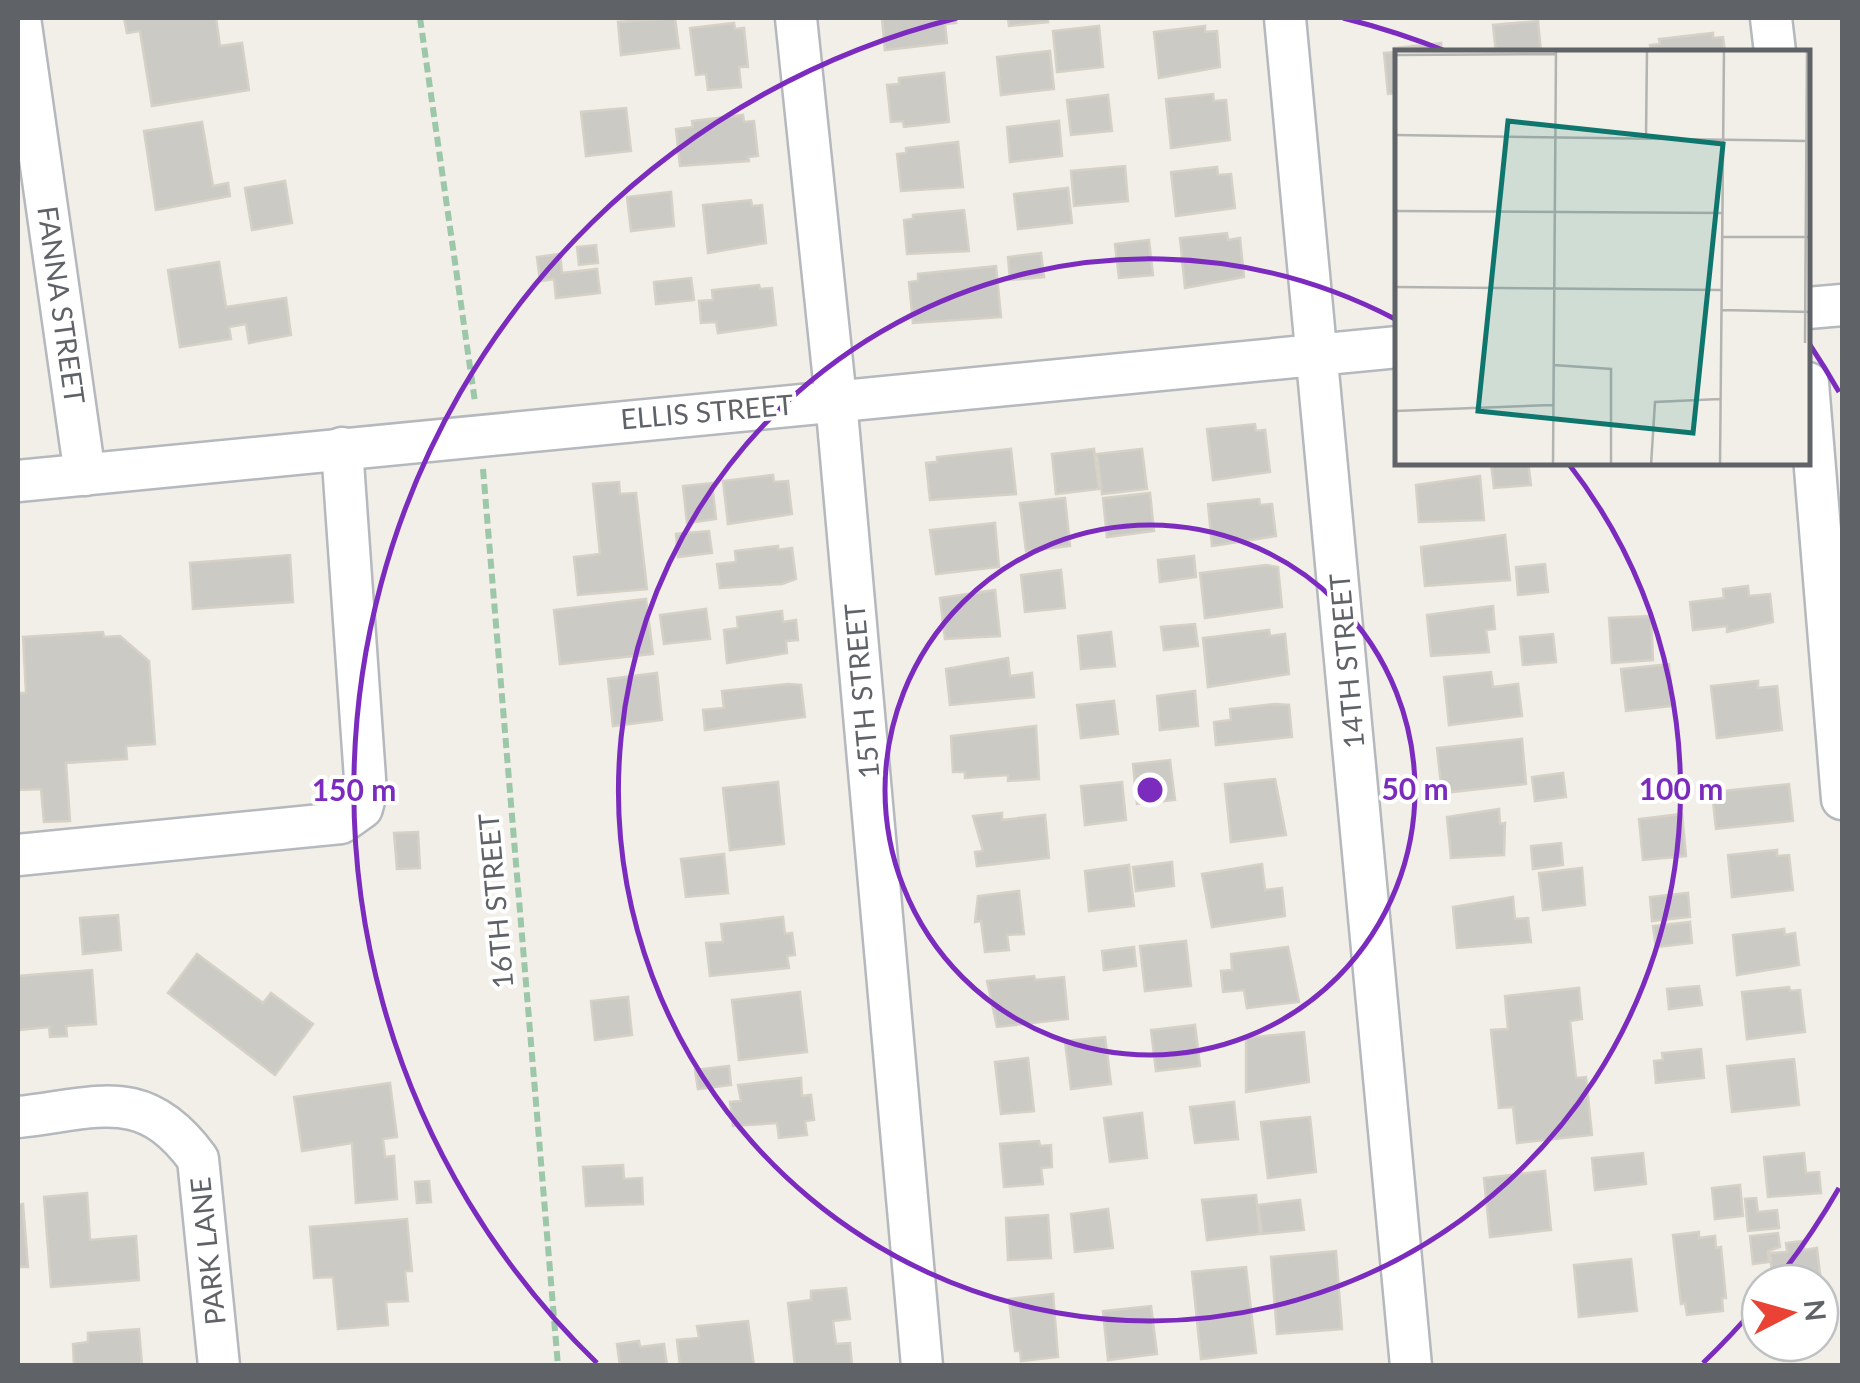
<svg xmlns="http://www.w3.org/2000/svg" width="1860" height="1383" viewBox="0 0 1860 1383" font-family="Lato,sans-serif">
<rect width="100%" height="100%" fill="#f1efe8"/>
<!-- building -->
<g fill="#cccac5" stroke="#d6d1c6" stroke-width="2.5">
<polygon points="124,18 222,18 216,18 220,46 242,43 249,90 152,106 140,31 127,33"/>
<polygon points="675,18 679,48 621,55 618,22"/>
<polygon points="882,18 955,18 956,23 945,24 947,43 885,50"/>
<polygon points="1008,18 1048,18 1048,22 1009,26"/>
<polygon points="1538,21 1541,52 1496,52 1493,25"/>
<polygon points="734,23 735,29 744,28 748,67 739,67 741,87 708,90 706,74 696,75 690,28"/>
<polygon points="1099,26 1103,67 1057,72 1053,31"/>
<polygon points="1205,26 1205,32 1217,31 1220,67 1159,78 1154,32"/>
<polygon points="1713,33 1713,38 1723,37 1725,52 1651,52 1650,45 1660,44 1659,39"/>
<polygon points="1441,43 1442,52 1398,52 1398,93 1388,94 1384,53 1395,52 1394,48"/>
<polygon points="1050,51 1054,89 1001,95 997,57"/>
<polygon points="944,73 949,122 904,127 903,121 891,122 887,85 899,84 899,78"/>
<polygon points="1213,94 1214,101 1226,100 1230,140 1171,148 1166,99"/>
<polygon points="1108,95 1112,131 1071,135 1067,100"/>
<polygon points="626,108 631,151 586,156 581,112"/>
<polygon points="743,115 744,122 754,121 758,156 748,157 749,161 680,166 676,129 693,127 692,121"/>
<polygon points="1059,121 1062,156 1010,162 1007,127"/>
<polygon points="202,122 213,186 228,183 230,196 156,210 144,131"/>
<polygon points="958,142 963,187 901,191 897,154 906,153 906,148"/>
<polygon points="1125,166 1128,201 1074,206 1071,171"/>
<polygon points="1217,167 1218,175 1231,174 1235,208 1176,216 1171,172"/>
<polygon points="285,181 292,223 252,230 245,188"/>
<polygon points="1068,188 1072,223 1018,229 1014,194"/>
<polygon points="671,192 674,226 631,231 627,197"/>
<polygon points="751,200 752,206 762,205 766,243 708,253 703,205"/>
<polygon points="964,210 969,251 907,254 904,220 913,219 913,215"/>
<polygon points="1227,233 1228,240 1240,238 1244,277 1185,288 1180,238"/>
<polygon points="1149,240 1153,275 1119,278 1115,244"/>
<polygon points="596,245 598,263 579,265 577,247"/>
<polygon points="1041,253 1044,277 1010,280 1008,257"/>
<polygon points="560,254 562,273 597,269 600,293 556,298 554,279 540,281 537,257"/>
<polygon points="219,262 226,307 286,298 291,335 249,343 246,324 229,327 231,339 180,347 168,270"/>
<polygon points="996,266 1001,317 913,323 909,282 918,281 918,274"/>
<polygon points="691,278 694,300 656,304 654,282"/>
<polygon points="759,285 760,289 772,288 776,325 718,333 716,322 701,323 699,301 713,300 712,290"/>
<polygon points="1255,424 1256,431 1265,430 1270,472 1213,480 1207,429"/>
<polygon points="1011,449 1016,494 930,500 926,463 937,462 937,457"/>
<polygon points="1094,449 1099,489 1056,494 1052,454"/>
<polygon points="1142,449 1147,489 1102,494 1097,454"/>
<polygon points="1528,462 1531,485 1494,488 1491,464"/>
<polygon points="773,475 774,482 788,481 792,514 728,524 723,481"/>
<polygon points="1480,476 1484,520 1419,522 1416,485"/>
<polygon points="619,482 620,494 636,493 647,589 578,595 574,557 600,554 593,484"/>
<polygon points="712,483 716,519 687,523 683,486"/>
<polygon points="1150,493 1154,531 1107,537 1103,498"/>
<polygon points="1065,498 1070,546 1026,551 1020,503"/>
<polygon points="1259,499 1260,505 1272,504 1276,536 1212,546 1208,504"/>
<polygon points="995,523 999,567 936,574 930,530"/>
<polygon points="709,531 712,553 678,557 676,534"/>
<polygon points="1505,535 1510,580 1425,586 1421,547"/>
<polygon points="778,546 778,550 792,548 796,579 782,584 720,588 717,564 736,562 735,551"/>
<polygon points="290,555 293,602 193,609 190,563"/>
<polygon points="1194,556 1196,577 1160,582 1158,560"/>
<polygon points="1545,564 1548,592 1518,595 1516,567"/>
<polygon points="1266,565 1278,567 1282,607 1205,618 1200,573"/>
<polygon points="1061,570 1065,608 1025,612 1021,575"/>
<polygon points="1748,586 1749,596 1770,594 1773,622 1727,632 1727,626 1693,630 1690,602 1724,598 1723,589"/>
<polygon points="995,590 1000,636 945,639 940,598"/>
<polygon points="646,599 653,654 560,664 554,610"/>
<polygon points="1493,606 1495,629 1486,630 1489,652 1431,656 1427,615"/>
<polygon points="706,609 710,639 664,644 660,615"/>
<polygon points="782,611 783,622 796,620 798,640 786,641 787,653 727,663 724,630 738,628 737,617"/>
<polygon points="1651,616 1653,660 1612,663 1609,618"/>
<polygon points="1195,624 1198,646 1164,650 1161,627"/>
<polygon points="1269,630 1270,636 1285,634 1289,674 1208,687 1203,638"/>
<polygon points="103,632 104,637 120,636 149,661 155,744 126,746 127,759 66,763 70,821 44,822 41,789 18,790 18,693 26,693 23,637"/>
<polygon points="1111,632 1115,666 1081,669 1078,636"/>
<polygon points="1553,634 1556,662 1523,665 1520,637"/>
<polygon points="1008,658 1010,676 1032,673 1034,697 950,705 946,669"/>
<polygon points="1669,664 1673,706 1626,711 1621,669"/>
<polygon points="1491,672 1493,687 1518,684 1522,716 1449,725 1444,677"/>
<polygon points="657,673 662,720 613,726 608,679"/>
<polygon points="1758,681 1758,688 1777,686 1782,730 1717,738 1711,686"/>
<polygon points="788,684 801,685 805,717 705,730 703,710 724,708 722,691"/>
<polygon points="1195,691 1198,726 1160,730 1157,696"/>
<polygon points="1114,701 1118,734 1081,738 1077,705"/>
<polygon points="1275,704 1289,705 1292,737 1216,745 1214,722 1231,720 1230,709"/>
<polygon points="1036,726 1039,779 1008,781 1008,775 965,778 965,772 953,772 951,736"/>
<polygon points="1522,739 1526,784 1442,793 1437,748"/>
<polygon points="1170,760 1175,800 1137,804 1133,764"/>
<polygon points="1563,773 1566,797 1535,801 1532,777"/>
<polygon points="1275,779 1286,835 1231,842 1225,784"/>
<polygon points="778,782 784,844 730,850 723,788"/>
<polygon points="1122,782 1126,820 1085,825 1081,786"/>
<polygon points="1789,784 1793,821 1716,829 1712,792"/>
<polygon points="1499,809 1500,824 1505,823 1504,855 1451,858 1447,817"/>
<polygon points="1002,813 1002,820 1045,815 1049,858 977,866 975,852 983,851 973,816"/>
<polygon points="1682,814 1686,856 1643,860 1639,819"/>
<polygon points="418,832 420,868 397,869 394,833"/>
<polygon points="1561,843 1563,865 1533,869 1531,846"/>
<polygon points="1777,850 1777,856 1789,855 1793,890 1732,897 1728,855"/>
<polygon points="724,854 728,893 686,897 681,859"/>
<polygon points="1172,862 1174,886 1136,891 1133,867"/>
<polygon points="1262,864 1265,890 1282,888 1285,916 1212,927 1202,874"/>
<polygon points="1129,865 1134,906 1089,911 1085,871"/>
<polygon points="1582,868 1585,905 1543,910 1539,873"/>
<polygon points="1019,891 1024,934 1007,935 1009,950 985,952 981,921 975,922 978,896"/>
<polygon points="1688,893 1690,917 1652,921 1650,897"/>
<polygon points="1513,897 1515,919 1528,918 1531,942 1457,948 1453,907"/>
<polygon points="118,915 121,950 83,954 80,918"/>
<polygon points="783,917 785,934 792,933 795,955 787,956 789,968 710,976 706,943 723,942 721,924"/>
<polygon points="1690,922 1692,943 1656,947 1653,926"/>
<polygon points="1784,929 1785,935 1795,933 1799,965 1737,975 1733,935"/>
<polygon points="1186,941 1191,986 1145,991 1140,946"/>
<polygon points="1134,947 1136,966 1104,970 1102,951"/>
<polygon points="1288,947 1299,1002 1247,1008 1244,990 1223,992 1221,971 1232,970 1231,954"/>
<polygon points="197,954 263,1003 271,993 313,1024 275,1075 168,993"/>
<polygon points="92,970 96,1024 66,1026 67,1036 50,1037 49,1027 18,1030 18,976"/>
<polygon points="1034,976 1035,980 1064,977 1068,1019 997,1027 987,981"/>
<polygon points="1699,986 1702,1005 1669,1009 1667,989"/>
<polygon points="1789,987 1790,991 1800,990 1805,1032 1747,1039 1742,992"/>
<polygon points="1579,988 1582,1019 1570,1021 1576,1078 1586,1077 1592,1135 1517,1143 1513,1107 1499,1108 1491,1030 1508,1029 1505,996"/>
<polygon points="800,992 807,1052 739,1060 732,1000"/>
<polygon points="628,997 632,1035 595,1040 591,1001"/>
<polygon points="1195,1025 1200,1066 1156,1071 1151,1030"/>
<polygon points="1304,1032 1309,1082 1246,1092 1246,1038"/>
<polygon points="1105,1037 1111,1084 1071,1089 1065,1041"/>
<polygon points="1701,1049 1704,1078 1656,1083 1654,1061 1663,1060 1662,1053"/>
<polygon points="1028,1058 1034,1111 1001,1114 995,1062"/>
<polygon points="1794,1059 1799,1105 1732,1112 1727,1066"/>
<polygon points="729,1066 731,1085 698,1089 695,1070"/>
<polygon points="801,1078 802,1096 811,1095 814,1120 805,1121 807,1135 779,1138 777,1123 733,1126 730,1102 741,1101 738,1085"/>
<polygon points="390,1083 397,1137 383,1139 385,1157 394,1156 397,1199 356,1203 352,1143 302,1151 294,1097"/>
<polygon points="1234,1102 1238,1139 1195,1143 1190,1107"/>
<polygon points="1142,1113 1147,1158 1110,1162 1104,1118"/>
<polygon points="1310,1117 1316,1172 1268,1178 1261,1122"/>
<polygon points="1039,1141 1040,1146 1051,1145 1052,1167 1041,1168 1043,1184 1004,1187 1000,1144"/>
<polygon points="1643,1153 1646,1184 1595,1190 1592,1158"/>
<polygon points="1804,1153 1806,1173 1819,1172 1821,1193 1768,1197 1764,1157"/>
<polygon points="623,1165 624,1179 642,1178 643,1204 586,1206 583,1167"/>
<polygon points="1545,1171 1551,1230 1490,1237 1484,1178"/>
<polygon points="429,1181 431,1202 417,1203 415,1182"/>
<polygon points="1740,1185 1743,1216 1715,1219 1712,1188"/>
<polygon points="87,1193 90,1240 136,1236 139,1280 51,1287 44,1197"/>
<polygon points="1256,1195 1260,1234 1207,1240 1202,1200"/>
<polygon points="1756,1198 1758,1212 1777,1210 1779,1228 1748,1231 1745,1199"/>
<polygon points="1300,1200 1304,1230 1262,1234 1258,1205"/>
<polygon points="23,1204 28,1267 18,1267 18,1205"/>
<polygon points="1108,1209 1113,1248 1075,1252 1071,1214"/>
<polygon points="1048,1215 1051,1258 1008,1260 1006,1218"/>
<polygon points="407,1219 412,1271 405,1271 408,1301 386,1302 388,1325 338,1329 333,1277 314,1278 310,1227"/>
<polygon points="1699,1232 1699,1238 1715,1236 1716,1248 1721,1247 1726,1298 1722,1298 1723,1311 1687,1315 1685,1303 1681,1304 1673,1235"/>
<polygon points="1778,1233 1780,1247 1768,1251 1769,1262 1753,1264 1750,1236"/>
<polygon points="1803,1241 1804,1250 1817,1248 1822,1291 1820,1283 1773,1283 1770,1253 1787,1252 1786,1243"/>
<polygon points="1336,1251 1342,1329 1277,1334 1271,1257"/>
<polygon points="1631,1259 1637,1311 1579,1317 1574,1265"/>
<polygon points="1246,1267 1256,1353 1201,1359 1192,1272"/>
<polygon points="846,1288 850,1319 833,1321 836,1344 850,1343 852,1365 795,1366 788,1303 811,1300 811,1291"/>
<polygon points="1053,1294 1058,1357 1021,1361 1020,1351 1015,1351 1009,1299"/>
<polygon points="1151,1306 1157,1354 1108,1360 1103,1311"/>
<polygon points="748,1321 754,1366 680,1366 677,1340 699,1338 697,1326"/>
<polygon points="139,1329 142,1365 149,1366 74,1366 73,1344 88,1342 88,1333"/>
<polygon points="639,1341 640,1347 664,1344 667,1366 620,1366 617,1344"/>
</g>
<g fill="none" stroke-linecap="round" stroke-linejoin="round">
<!-- minor casing -->
<g stroke="#b5b8bc" stroke-width="45">
<g id="minor">
<polyline points="20,18 85,475"/>
<polyline points="796,18 836,400 922,1366"/>
<polyline points="1285,18 1411,1366"/>
<polyline points="1771,18 1775,52"/>
<polyline points="1808,308 1842,305"/>
<polyline points="1808,383 1842,799"/>
<polyline points="18,481 1398,347"/>
<polyline points="18,855 341,823 362,808 366,793 342,448"/>
<path d="M 18,1117 C 99,1108 144,1085 198,1159 L 219,1366"/>
</g>
</g>
<!-- path -->
<g stroke="#9cc7a9" stroke-width="6" stroke-dasharray="10 5" stroke-linecap="butt">
<polyline points="420,18 475,402"/>
<polyline points="483,469 558,1366"/>
</g>
<!-- minor -->
<use href="#minor" stroke="#fff" stroke-width="40"/>
</g>
<!-- distance rings -->
<g fill="none" stroke="#7b2cbf" stroke-width="5">
<circle cx="1150" cy="790" r="265"/>
<path d="M1568 463A531 531 0 1 1 1395 319"/>
<path d="M1839 1188A796 796 0 0 1 1777 1280M1760 1302A796 796 0 0 1 1703 1363M597 1363A796 796 0 0 1 957 18M1343 18A796 796 0 0 1 1448 52M1810 345A796 796 0 0 1 1839 392"/>
</g>
<g text-anchor="middle" stroke-width="8" stroke-linejoin="round" paint-order="stroke">
<!-- street labels -->
<g font-size="28" fill="#5f6368" stroke="#fff">
<text transform="translate(61 305) rotate(82)" y="10">FANNA STREET</text>
<text transform="translate(707 412) rotate(-5)" y="10">ELLIS STREET</text>
<text transform="translate(1347 661) rotate(-95)" y="10">14TH STREET</text>
<text transform="translate(862 691) rotate(-95)" y="10">15TH STREET</text>
<text transform="translate(496 901) rotate(-95)" y="10">16TH STREET</text>
<text transform="translate(208 1251) rotate(-96)" y="10">PARK LANE</text>
</g>
</g>
<!-- overview -->
<g transform="translate(1395 50)">
<rect width="415" height="415" fill="#f1efe8"/>
<path fill="none" stroke="#b3b3b1" stroke-width="2.5" d="M 0,5 L 161,4M 0,85 L 411,91M 251,87 L 252,0M 0,161 L 327,163M 326,187 L 415,187M 0,237 L 326,240M 326,260 L 415,262M 410,293 L 412,0M 158,315 L 216,319 L 216,415M 0,361 L 158,355M 158,415 L 161,0M 256,415 L 260,352 L 325,349M 325,415 L 329,0"/>
<path fill="#0f766e" fill-opacity="0.15" stroke="#0f766e" stroke-width="5" d="M 113,71 L 328,94 L 298,383 L 83,361 Z"/>
<rect width="415" height="415" fill="none" stroke="#5f6368" stroke-width="5"/>
</g>
<circle cx="1150" cy="790" r="15" fill="#7b2cbf" stroke="#fff" stroke-width="5"/>
<g font-size="30" text-anchor="middle" font-weight="bold" fill="#7b2cbf" stroke="#fff" stroke-width="8" stroke-linejoin="round" paint-order="stroke">
<text x="1415" y="800">50 m</text>
<text x="1681" y="800">100 m</text>
<text x="354" y="801">150 m</text>
</g>
<!-- border -->
<rect width="1860" height="1383" fill="none" stroke="#5f6368" stroke-width="40"/>
<!-- north arrow -->
<g transform="translate(1790 1313) rotate(84)"><circle r="48" fill="#ffffff" stroke="#bfc1c3" stroke-width="2.5"/>
<path d="M0-8L18 38L0 25L-18 38Z" fill="#ea4335"/>
<text y="-15" font-size="28" font-weight="bold" text-anchor="middle" fill="#5f6368">N</text>
</g>
</svg>
